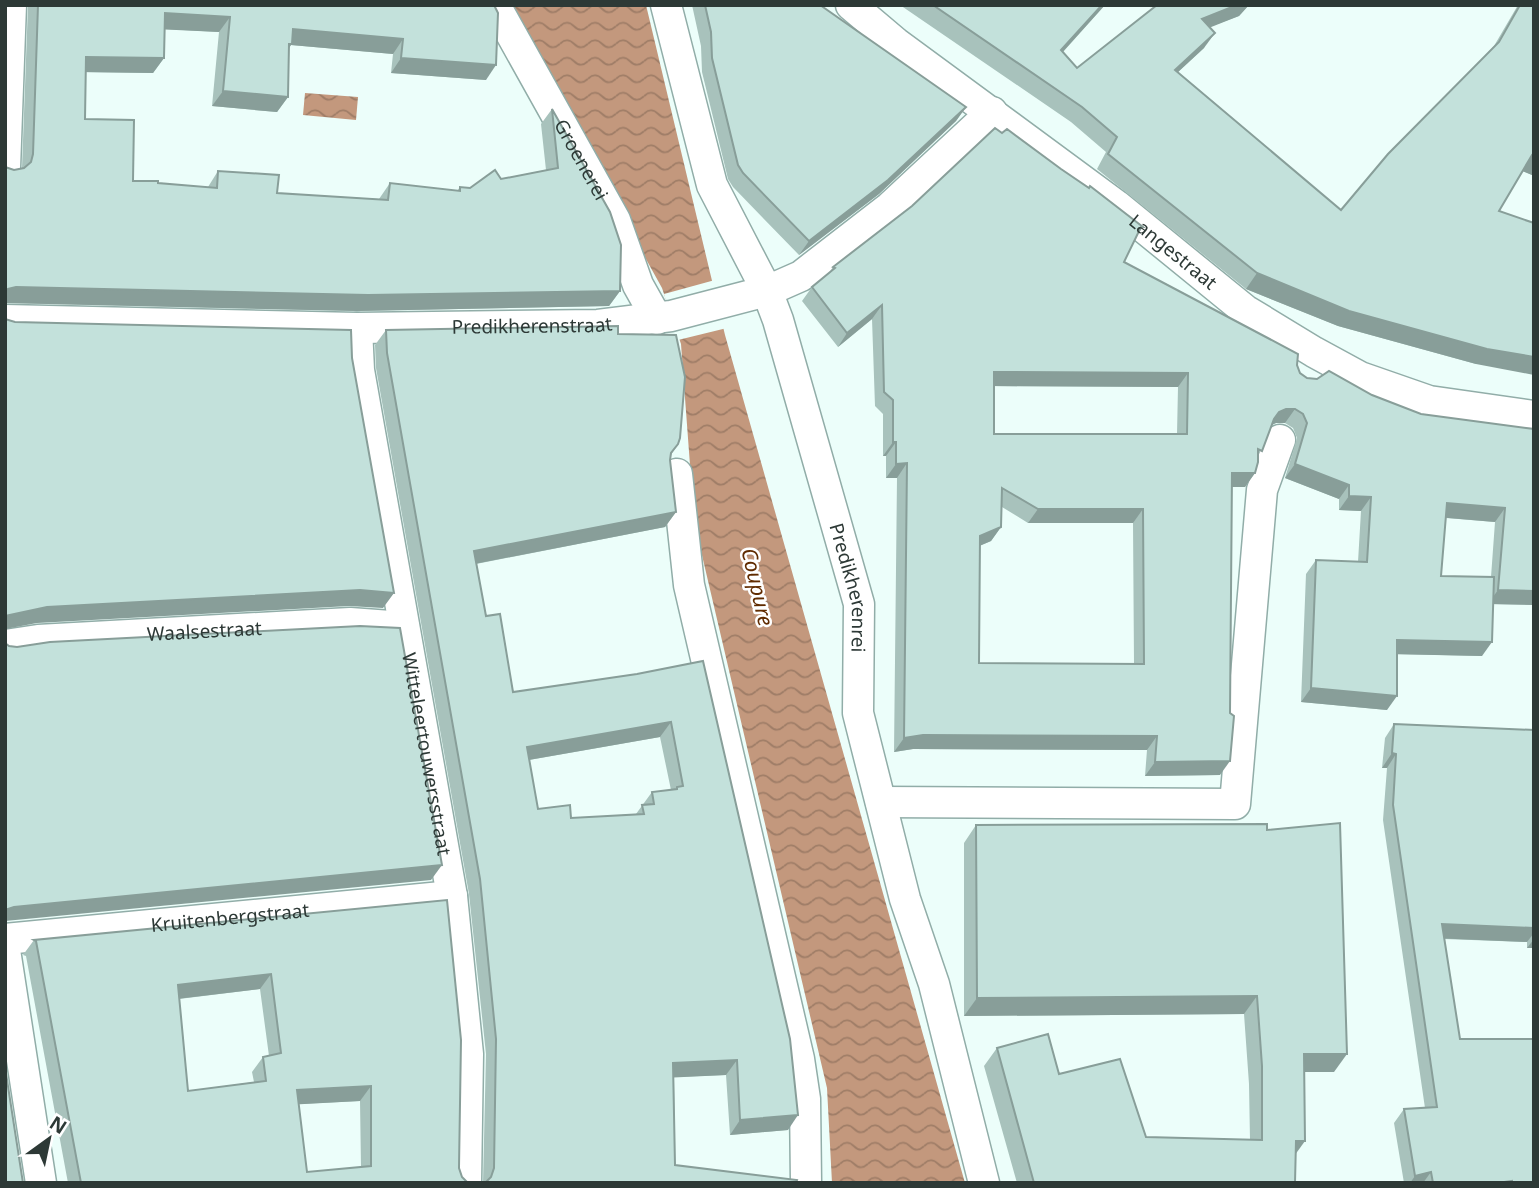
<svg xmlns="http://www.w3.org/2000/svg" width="1539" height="1188" viewBox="0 0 1539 1188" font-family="'Noto Sans',sans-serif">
<defs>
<pattern id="water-waves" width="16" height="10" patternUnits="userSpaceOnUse" patternTransform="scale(1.75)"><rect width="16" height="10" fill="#c3987d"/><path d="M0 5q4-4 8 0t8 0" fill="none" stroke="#9f7d67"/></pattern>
</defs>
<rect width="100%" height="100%" fill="#ecfefa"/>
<!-- water -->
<g fill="url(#water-waves)">
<polygon points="505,5 646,5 725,335 965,1183 832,1183 827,1088 701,551 692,492 681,344 662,288"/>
<polygon points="305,93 358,97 356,120 303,115"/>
</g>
<!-- pier -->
<polygon fill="#ecfefa" points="715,280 727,328 678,340 664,294"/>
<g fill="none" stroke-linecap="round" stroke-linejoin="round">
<!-- street casing -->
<g stroke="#91ada8" stroke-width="33">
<g id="street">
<path id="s1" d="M 495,5 L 615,220 L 638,285 L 657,319"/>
<path id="s2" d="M 666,5 L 712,185 L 767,291 L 778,320 L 859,604 L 858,713 L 905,899 L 934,984 L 984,1183"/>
<path id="s3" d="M 851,5 L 896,43 L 1116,205 L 1245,310 L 1314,352 L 1360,377 L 1429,401 L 1534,416"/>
<polyline points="5,168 11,5"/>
<path id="s4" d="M 5,320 L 357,328 L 598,325 L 671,316 L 767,291 L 801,276 L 890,207 L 992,112"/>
<path id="s5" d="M 357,328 L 359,370 L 452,896 L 468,1054 L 466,1183"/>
<polyline points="677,474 689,585 799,1059 805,1099 806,1183"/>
<path id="s6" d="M 5,645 L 38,640 L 350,623 L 404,627"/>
<polyline points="881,802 1235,804 1262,490 1280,440"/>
<path id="s7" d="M 5,939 L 452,896"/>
<polyline points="5,950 41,1183"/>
</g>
</g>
<!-- street -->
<use href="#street" stroke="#fff" stroke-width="30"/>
</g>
<!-- wall -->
<g fill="#a8c2bc" fill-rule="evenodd">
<polygon points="28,5 494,5 486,80 391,73 393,54 291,45 289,48 288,97 277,112 212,106 219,32 165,29 164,58 153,73 86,72 85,119 133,181 208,187 218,171 277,193 379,199 390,183 457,191 460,187 470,188 501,179 546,170 541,124 552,109 620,291 609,306 357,311 5,303 14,170 22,168"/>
<polygon points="692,5 820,5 966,107 956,121 879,194 799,255 733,187 728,179 702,72 701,46"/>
<polygon points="900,5 1105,5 1063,52 1077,68 1157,5 1249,5 1239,16 1209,27 1204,48 1178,72 1341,210 1494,46 1518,5 1534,5 1532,175 1523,171 1499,211 1476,364 1338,326 1246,289 1097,169 1106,152 1071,122"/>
<path d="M 1061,169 L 1143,227 L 1135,238 L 1124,262 L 1297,365 L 1300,373 L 1307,378 L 1372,395 L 1421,414 L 1534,429 L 1534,605 L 1493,604 L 1482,656 L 1397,654 L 1387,710 L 1301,702 L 1306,574 L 1316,560 L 1358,562 L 1361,511 L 1339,510 L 1339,499 L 1285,478 L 1297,438 L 1293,428 L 1285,423 L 1276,423 L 1272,425 L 1258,456 L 1255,473 L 1245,487 L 1231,487 L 1220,775 L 1145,776 L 1147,750 L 913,749 L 894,752 L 897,478 L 886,478 L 886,456 L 883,456 L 883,414 L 875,406 L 872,319 L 838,347 L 802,301 L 812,287 L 829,273 L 833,267 ZM 994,386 L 1178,387 L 1177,434 L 994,434 ZM 1002,507 L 1028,523 L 1133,523 L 1134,664 L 979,663 L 979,546 L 991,541 L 1001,527 ZM 1446,518 L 1495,522 L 1491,577 L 1441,576 Z"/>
<path d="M 386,330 L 618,334 L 678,444 L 671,455 L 670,460 L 676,512 L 665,527 L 476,564 L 486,616 L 513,692 L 637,674 L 703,661 L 788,1130 L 730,1135 L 726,1075 L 674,1077 L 675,1165 L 796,1183 L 483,1183 L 486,1054 L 469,894 L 376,368 L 375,345 ZM 660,737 L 671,790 L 652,792 L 636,814 L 571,818 L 538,809 L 529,760 Z"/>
<polygon points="1394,724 1534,730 1534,948 1527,948 1527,942 1444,939 1460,1039 1534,1183 1404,1183 1394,1123 1404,1109 1425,1108 1383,820 1387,768 1382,768 1385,738"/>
<polygon points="976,825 1267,830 1334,1072 1304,1072 1295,1155 1295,1183 1017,1183 984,1066 997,1048 1059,1074 1146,1137 1250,1140 1249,1084 1244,1014 964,1016 964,843"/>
<path d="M 447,900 L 459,1168 L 462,1177 L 468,1183 L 68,1183 L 26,956 L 23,955 L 34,940 ZM 260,989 L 269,1056 L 263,1057 L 252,1072 L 254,1082 L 188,1091 L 179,999 ZM 360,1101 L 361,1167 L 307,1172 L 299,1104 Z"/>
</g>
<!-- shaded-wall -->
<g fill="#889e99">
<polygon points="1102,5 1105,5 1050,66 1061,50"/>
<polygon points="1237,5 1249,5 1239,16 1191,35 1202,19"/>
<polygon points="165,13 230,17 219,32 155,29"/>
<polygon points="293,29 403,39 393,54 291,45 281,59"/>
<polygon points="1215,33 1204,48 1164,85 1175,70"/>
<polygon points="86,57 164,58 153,73 76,72"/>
<polygon points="401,58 496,65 486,80 391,73"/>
<polygon points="223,91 288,97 277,112 212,106"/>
<polygon points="966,107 956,121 879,194 799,255 809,241"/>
<polygon points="1532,155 1534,156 1534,172 1532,175 1522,171"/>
<polygon points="1257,273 1534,357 1534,375 1476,364 1338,326 1246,289"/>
<polygon points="16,287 620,291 609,306 357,311 5,303 5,292 8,289"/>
<polygon points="882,305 872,319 838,347 847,333"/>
<polygon points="994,372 1188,373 1178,387 985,386"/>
<polygon points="1286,409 1295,409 1285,423 1276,423 1269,426 1279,412"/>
<polygon points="893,442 896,442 886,456 883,456"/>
<polygon points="907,463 897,478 886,478 896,464"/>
<polygon points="1295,464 1349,485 1339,499 1285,478"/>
<polygon points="1232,473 1255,473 1245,487 1222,487"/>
<polygon points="1349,496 1371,497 1361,511 1339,510"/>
<polygon points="1447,503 1505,508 1495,522 1437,517"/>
<polygon points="1038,509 1143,509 1133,523 1028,523"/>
<polygon points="676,512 665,527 464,566 474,551"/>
<polygon points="1001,527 991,541 970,550 980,536"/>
<polygon points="360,590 394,593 383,608 349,606 37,623 5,629 5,616 47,607"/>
<polygon points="1498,590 1534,591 1534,605 1488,604"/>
<polygon points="1397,640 1492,642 1482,656 1387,654"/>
<polygon points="1311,688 1397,696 1387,710 1301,702"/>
<polygon points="671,722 660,737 517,762 527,747"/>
<polygon points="923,735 1157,736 1147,750 913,749 894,752 904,738"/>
<polygon points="1392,753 1396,754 1387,768 1382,768"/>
<polygon points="1230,761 1220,775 1145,776 1155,762"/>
<polygon points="442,865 431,880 5,921 5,910 14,907"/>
<polygon points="1442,924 1534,928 1534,933 1527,942 1432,938"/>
<polygon points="1534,939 1534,948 1527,948"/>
<polygon points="271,974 260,989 168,1000 178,985"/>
<polygon points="1257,996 1244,1014 964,1016 977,998"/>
<polygon points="1304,1054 1347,1054 1334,1072 1291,1072"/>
<polygon points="737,1060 726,1075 663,1078 673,1063"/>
<polygon points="371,1086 360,1101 286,1105 297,1090"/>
<polygon points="798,1115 788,1130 730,1135 740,1120"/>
<polygon points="1296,1141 1305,1141 1292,1159"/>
<polygon points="1431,1172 1423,1183 1410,1183 1415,1176"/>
</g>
<!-- building -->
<g fill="#c3e1db" stroke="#889e99" stroke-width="2" fill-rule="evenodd">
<polygon points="38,5 494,5 498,13 496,65 401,58 403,39 293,29 292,44 289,44 288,97 223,91 230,17 165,13 164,58 86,57 85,119 134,120 133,181 158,181 158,183 217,188 218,171 279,175 277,193 388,200 390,183 460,191 460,187 470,188 495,170 501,179 558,168 552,109 610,212 621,245 620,291 368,295 16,287 8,289 5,292 5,167 14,170 24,168 31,162 33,154"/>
<polygon points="705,5 820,5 966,107 888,180 809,241 743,173 738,165 712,58 711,32"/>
<polygon points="933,5 1102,5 1061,50 1077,68 1157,5 1237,5 1202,19 1215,33 1175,70 1341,210 1388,154 1499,42 1520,5 1534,5 1534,156 1532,155 1499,211 1534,223 1534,357 1487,349 1349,311 1257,273 1108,154 1117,137 1082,107"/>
<path d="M 995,128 L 1002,133 L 1007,129 L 1061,169 L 1089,188 L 1090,186 L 1143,227 L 1141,227 L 1124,262 L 1298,354 L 1297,365 L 1300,373 L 1307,378 L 1317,379 L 1329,371 L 1372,395 L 1421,414 L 1534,429 L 1534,591 L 1498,590 L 1505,508 L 1447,503 L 1441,576 L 1494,577 L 1492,642 L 1397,640 L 1397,696 L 1311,688 L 1316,560 L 1367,562 L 1371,497 L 1349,496 L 1349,485 L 1295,464 L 1307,423 L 1303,414 L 1295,409 L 1286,409 L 1279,412 L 1274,419 L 1262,451 L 1258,449 L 1258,462 L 1255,473 L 1232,473 L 1230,713 L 1234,716 L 1230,761 L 1155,762 L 1157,736 L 923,735 L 904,738 L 907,463 L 896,464 L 896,442 L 893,442 L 893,400 L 884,392 L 882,305 L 847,333 L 812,287 L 835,268 L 833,267 L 912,206 ZM 994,372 L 1188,373 L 1187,434 L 994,434 ZM 1002,488 L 1038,509 L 1143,509 L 1144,664 L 979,663 L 980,536 L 1001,527 Z"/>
<polygon points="5,319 15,322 351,330 352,358 394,593 360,590 47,607 5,616"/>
<path d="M 618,326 L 618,334 L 676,335 L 685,377 L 680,438 L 678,444 L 671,453 L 670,460 L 676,512 L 474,551 L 486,616 L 500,614 L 513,692 L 637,674 L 703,661 L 790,1039 L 798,1115 L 740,1120 L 737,1060 L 673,1063 L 675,1165 L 797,1180 L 796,1183 L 485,1183 L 491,1177 L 494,1168 L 496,1039 L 480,879 L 387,353 L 386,330 ZM 671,722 L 683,786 L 677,787 L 677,789 L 652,792 L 654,804 L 642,805 L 644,814 L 571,818 L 570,805 L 538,809 L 527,747 Z"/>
<polygon points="360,626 400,628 442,865 14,907 5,910 5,643 9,646 17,647 50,642"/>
<polygon points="1394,724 1534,730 1534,928 1442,924 1460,1039 1534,1039 1534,1183 1512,1183 1512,1181 1497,1183 1433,1183 1431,1172 1415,1176 1404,1109 1437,1107 1393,805 1396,754 1392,753"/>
<polygon points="1340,823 1347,1054 1304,1054 1305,1141 1296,1141 1295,1183 1034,1183 997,1048 1048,1034 1059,1074 1120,1059 1146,1137 1262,1140 1262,1066 1257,996 977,998 976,825 1267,824 1267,830"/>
<path d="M 447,900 L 461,1040 L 459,1168 L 462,1177 L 468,1183 L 81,1183 L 36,941 L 34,940 ZM 271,974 L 281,1053 L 263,1057 L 266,1081 L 188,1091 L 178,985 ZM 371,1086 L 371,1166 L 307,1172 L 297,1090 Z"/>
<polygon points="5,1067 23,1183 5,1183"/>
</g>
<g text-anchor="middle" stroke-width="5" stroke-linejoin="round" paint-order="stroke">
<!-- street labels -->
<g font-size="19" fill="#2d3936" stroke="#fff">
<text dy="7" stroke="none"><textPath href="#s1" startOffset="177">Groenerei</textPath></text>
<text dy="7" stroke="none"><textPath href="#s3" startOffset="406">Langestraat</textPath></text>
<text dy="7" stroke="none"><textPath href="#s4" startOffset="527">Predikherenstraat</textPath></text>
<text dy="7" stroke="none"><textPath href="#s2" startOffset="614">Predikherenrei</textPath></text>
<text dy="7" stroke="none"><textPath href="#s6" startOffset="200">Waalsestraat</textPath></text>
<text dy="7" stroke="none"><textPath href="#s5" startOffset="432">Witteleertouwersstraat</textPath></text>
<text dy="7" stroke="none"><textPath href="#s7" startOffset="226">Kruitenbergstraat</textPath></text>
</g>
<!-- water labels -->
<g font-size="21" font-style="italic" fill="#602b00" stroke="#fff">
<text transform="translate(757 587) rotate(77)" y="7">Coupure</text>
</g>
</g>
<!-- border -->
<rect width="1539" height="1188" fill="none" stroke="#2d3936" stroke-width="14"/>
<!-- north arrow -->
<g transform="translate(49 1139) rotate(33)" stroke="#ffffff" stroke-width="5" paint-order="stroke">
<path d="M0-5L12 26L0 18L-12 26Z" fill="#2d3936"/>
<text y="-10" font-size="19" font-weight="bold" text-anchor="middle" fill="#2d3936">N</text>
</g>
</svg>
